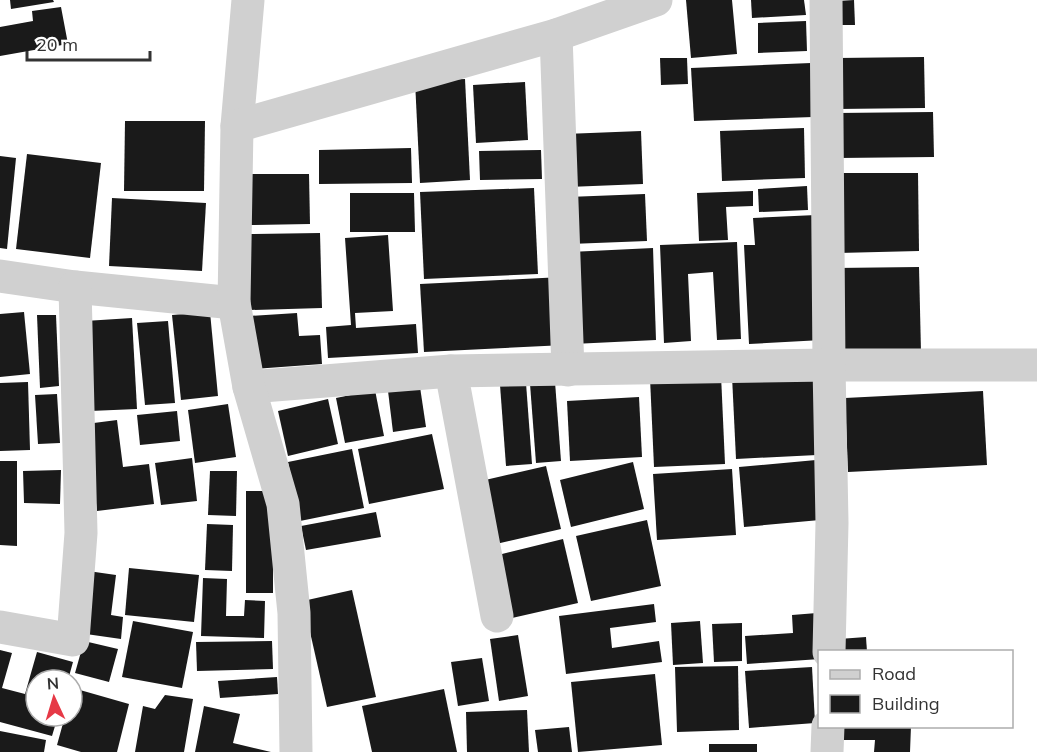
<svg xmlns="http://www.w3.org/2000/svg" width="1037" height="752" viewBox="0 0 1037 752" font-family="Mulish,sans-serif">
<rect width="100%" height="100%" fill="#fff"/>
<!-- building -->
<g fill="#1a1a1a">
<polygon points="10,0 53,0 54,2 11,9"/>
<polygon points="686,0 732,0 737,54 691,58"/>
<polygon points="751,0 804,0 806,15 752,18"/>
<polygon points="854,0 855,25 838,25 837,1"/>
<polygon points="61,7 68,44 0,56 0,27 33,21 32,11"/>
<polygon points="806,21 807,51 758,53 758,23"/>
<polygon points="924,57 925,108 837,109 837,58"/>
<polygon points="660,58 687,58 688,84 661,85"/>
<polygon points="811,63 813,117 694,121 691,68"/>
<polygon points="465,79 470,180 420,183 415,81"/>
<polygon points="525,82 528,140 476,143 473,85"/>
<polygon points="933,112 934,157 838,158 837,113"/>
<polygon points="125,121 205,121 204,191 124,191"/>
<polygon points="804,128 805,178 722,181 720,131"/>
<polygon points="641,131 643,184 568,187 565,134"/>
<polygon points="411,148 412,183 319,184 319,150"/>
<polygon points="541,150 542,179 480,180 479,151"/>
<polygon points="27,154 101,163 90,258 16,249"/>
<polygon points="0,156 16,158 7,249 0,248"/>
<polygon points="838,173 918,173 919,251 838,253"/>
<polygon points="250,174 309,174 310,224 251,225"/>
<polygon points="807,186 808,210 759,212 758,189"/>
<polygon points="534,188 538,274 424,279 420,192"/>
<polygon points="753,191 753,206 726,207 728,240 699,241 697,193"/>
<polygon points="350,193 414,193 415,232 350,232"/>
<polygon points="645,194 647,241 570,244 568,197"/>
<polygon points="112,198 206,203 202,271 109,266"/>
<polygon points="816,215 822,340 749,344 744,245 755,245 753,218"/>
<polygon points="320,233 322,308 250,310 249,234"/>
<polygon points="388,235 393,311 355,313 356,328 416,324 418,353 328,358 326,327 351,325 345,238"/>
<polygon points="737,242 741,339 717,340 713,272 688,274 691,341 664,343 660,245"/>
<polygon points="653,248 656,340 573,344 570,252"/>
<polygon points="919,267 921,352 836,354 835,268"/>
<polygon points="562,277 565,345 424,352 420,284"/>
<polygon points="24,312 30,374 0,377 0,314"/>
<polygon points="210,312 218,396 181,400 172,315"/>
<polygon points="297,313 299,336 320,335 322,364 253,369 249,316"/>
<polygon points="37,315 56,315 59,386 40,388"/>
<polygon points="132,318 137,409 90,411 85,321"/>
<polygon points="168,321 175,403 145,405 137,323"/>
<polygon points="813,373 817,455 736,459 732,376"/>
<polygon points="721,375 725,464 654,467 650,378"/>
<polygon points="28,382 30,450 0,451 0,383"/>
<polygon points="555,382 561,461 536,463 530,384"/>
<polygon points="526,383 532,464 506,466 500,385"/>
<polygon points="420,387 426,427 393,432 388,391"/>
<polygon points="375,390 384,436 345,443 336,398"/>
<polygon points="983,391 987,465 848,472 845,398"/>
<polygon points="57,394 60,443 38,444 35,395"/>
<polygon points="639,397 642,457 570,461 567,401"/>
<polygon points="328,399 338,444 288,456 278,411"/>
<polygon points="228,404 236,457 195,463 188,410"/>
<polygon points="177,411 180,441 140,445 137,415"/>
<polygon points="117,420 123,467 149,464 154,504 97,511 86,424"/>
<polygon points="432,434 444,489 369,504 358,449"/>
<polygon points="352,449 364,508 300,521 288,462"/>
<polygon points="192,458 197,501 161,505 155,463"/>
<polygon points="816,460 820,520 744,527 739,467"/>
<polygon points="0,461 17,461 17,546 0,545"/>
<polygon points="633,462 644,509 571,527 560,480"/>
<polygon points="546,466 561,529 496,544 481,481"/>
<polygon points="732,469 736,535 657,540 653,474"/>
<polygon points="61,470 60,504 24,503 23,471"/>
<polygon points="210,471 237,471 236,516 208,515"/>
<rect x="246" y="491" width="27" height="102"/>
<polygon points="376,512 381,537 306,550 301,526"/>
<polygon points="647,520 661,586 591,601 576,536"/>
<polygon points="207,524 233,525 232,571 205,570"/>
<polygon points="563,539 578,603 512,618 498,555"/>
<polygon points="129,568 199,575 194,622 125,615"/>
<polygon points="88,571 116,575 111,615 123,617 121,639 79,633"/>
<polygon points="203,578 227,579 226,616 244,616 245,600 265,601 264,638 201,636"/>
<polygon points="352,590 376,697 327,707 303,601"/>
<polygon points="654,604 656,622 610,628 612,648 659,641 662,662 566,674 559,616"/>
<polygon points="817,613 820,659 747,664 745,636 793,633 792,615"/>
<polygon points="133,621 193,632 182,688 122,677"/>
<polygon points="700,621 703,663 673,665 671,623"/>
<polygon points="742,623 742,661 714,662 712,624"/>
<polygon points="518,635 528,696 499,701 490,639"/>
<polygon points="866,637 867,652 840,652 839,639"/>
<polygon points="84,641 118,649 109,682 75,673"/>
<polygon points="272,641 273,669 197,671 196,642"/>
<polygon points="0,650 12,653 2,688 25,694 37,652 73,662 68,680 36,680 36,716 58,716 52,736 0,722"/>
<polygon points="482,658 489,701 458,706 451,662"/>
<polygon points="738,666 739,730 677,732 675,667"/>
<polygon points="812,667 815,723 749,728 745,671"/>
<polygon points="655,674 662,745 578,752 571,682"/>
<polygon points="277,677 278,694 220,698 218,681"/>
<polygon points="73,688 129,704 117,752 81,752 57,745 65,716 72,716"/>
<polygon points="444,689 457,752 372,752 362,706"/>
<polygon points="165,695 193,699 184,752 135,752 143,706 155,709"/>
<polygon points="204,706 240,714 233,743 271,752 195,752"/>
<polygon points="527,710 529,752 467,752 466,712"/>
<polygon points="834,726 911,726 910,752 874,752 875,740 834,740"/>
<polygon points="569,727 572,752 538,752 535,730"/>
<polygon points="0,731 46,740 44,752 0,752"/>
<rect x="709" y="744" width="48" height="8"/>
</g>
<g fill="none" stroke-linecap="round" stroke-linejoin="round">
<!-- minor -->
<g stroke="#d0d0d0" stroke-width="33">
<polyline points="826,0 829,365 1037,365"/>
<polyline points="556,35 568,370"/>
<polyline points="237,126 248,0"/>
<polyline points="0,276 75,287 234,303"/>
<polyline points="249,387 451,371"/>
<polyline points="497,616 451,371 829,365 832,523 829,652"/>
<polyline points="0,627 73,640 81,533 75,287"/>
<polyline points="827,752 828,726"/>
</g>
<!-- tertiary -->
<polyline stroke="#d0d0d0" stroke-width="33" points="296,752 294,613 283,504 249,387 234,303 237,126 556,35 656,0"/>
</g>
<!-- legend -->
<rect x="818" y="650" width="195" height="78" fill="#ffffff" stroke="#adadad" stroke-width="1.5"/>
<rect x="830" y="670" width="30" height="9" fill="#d0d0d0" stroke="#adadad" stroke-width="1.5"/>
<text x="872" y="680" font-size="18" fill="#333333">Road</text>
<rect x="830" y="695" width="30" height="18" fill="#1a1a1a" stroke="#adadad" stroke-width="1.5"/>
<text x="872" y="710" font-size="18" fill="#333333">Building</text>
<!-- north arrow -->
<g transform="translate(54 698) rotate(356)"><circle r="28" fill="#ffffff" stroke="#adadad" stroke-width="1.5"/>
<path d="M0-4.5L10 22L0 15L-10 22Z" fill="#e63946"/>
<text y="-9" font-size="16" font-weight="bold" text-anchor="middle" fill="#333333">N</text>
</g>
<!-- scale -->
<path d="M27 51v9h123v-9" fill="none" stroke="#333333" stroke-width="3"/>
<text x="36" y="51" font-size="18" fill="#333333" stroke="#ffffff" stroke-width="4.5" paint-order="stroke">20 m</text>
</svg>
